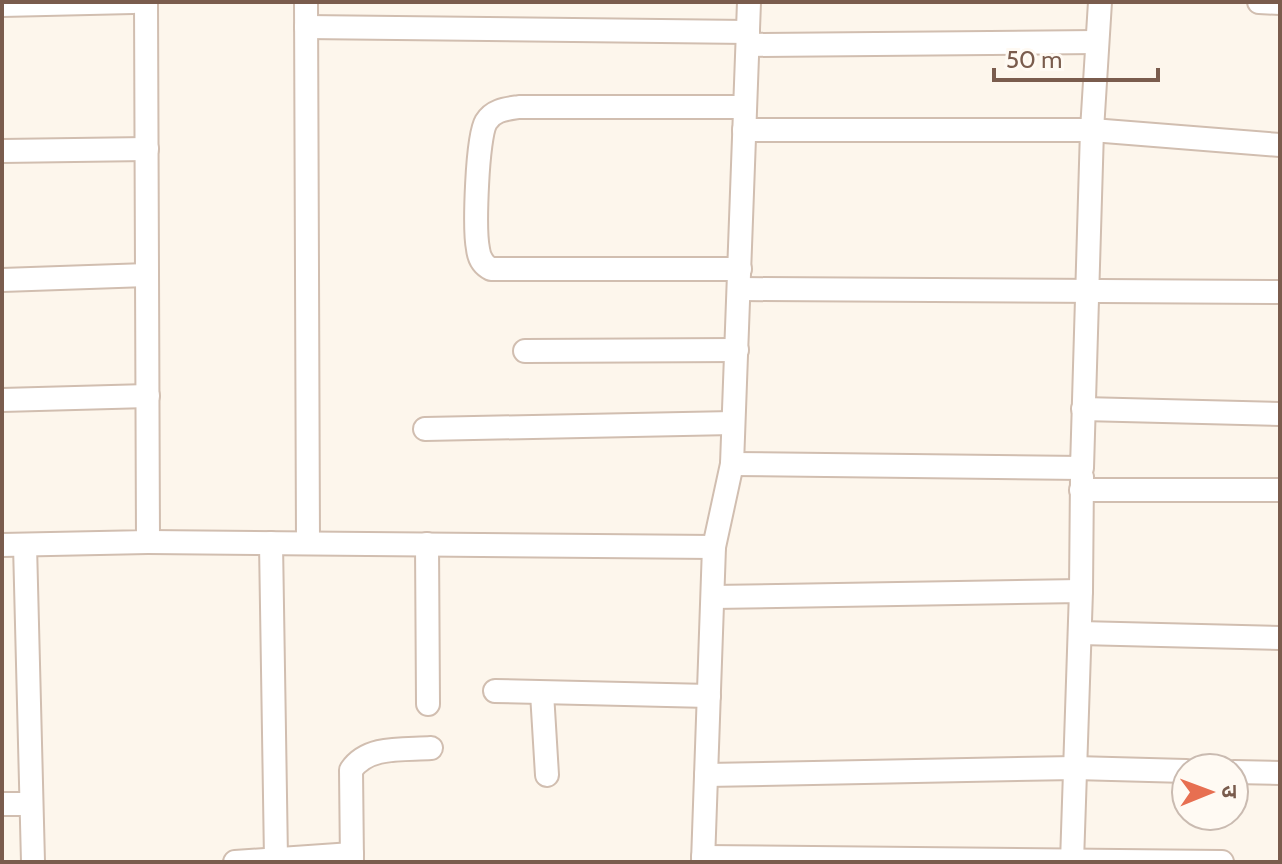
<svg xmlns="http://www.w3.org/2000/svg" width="1282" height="864" viewBox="0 0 1282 864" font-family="Cabin,'Noto Sans Devanagari',sans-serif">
<rect width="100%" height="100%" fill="#fdf6ec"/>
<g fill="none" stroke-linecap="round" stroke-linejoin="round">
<!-- street casing -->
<g stroke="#d1beb0" stroke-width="26">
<g id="street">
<polyline points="306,2 308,543"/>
<polyline points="1259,2 1280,3"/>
<polyline points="2,5 133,2"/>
<polyline points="306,27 748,32"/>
<polyline points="748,45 1097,42"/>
<polyline points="744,130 1092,130 1280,145"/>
<polyline points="2,151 147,149"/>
<path d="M 740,269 L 491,269 C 483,265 479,258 478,249 C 474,229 477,137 486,122 C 493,110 506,109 519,107 L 744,107"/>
<polyline points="2,280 147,275"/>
<polyline points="741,289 1280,292"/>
<polyline points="525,351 737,350"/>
<polyline points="2,400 148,396"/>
<polyline points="1083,409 1280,414"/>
<polyline points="425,429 733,423"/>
<polyline points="732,464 1082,468 1092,130 1100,2"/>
<polyline points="1081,490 1280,490"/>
<polyline points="148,542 714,547"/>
<polyline points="271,543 276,859"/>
<polyline points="427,544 428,704"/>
<polyline points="2,545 148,542 146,2"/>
<polyline points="25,545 33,862"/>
<polyline points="1081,591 1082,477"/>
<polyline points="713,597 1081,591 1072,862"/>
<polyline points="1080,633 1280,638"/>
<polyline points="495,691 709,696"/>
<polyline points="542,693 547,775"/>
<polyline points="1234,772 1280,773"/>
<polyline points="706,775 1075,768 1186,771"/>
<polyline points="2,804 31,804"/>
<polyline points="703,857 1222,862"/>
<polyline points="235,862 352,854"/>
<path d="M 352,862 L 351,770 C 368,745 404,750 431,748"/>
<polyline points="703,862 714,547 732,464 749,2"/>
</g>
</g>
<!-- street -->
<use href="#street" stroke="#fff" stroke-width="22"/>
</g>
<!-- border -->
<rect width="1282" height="864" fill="none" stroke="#7a5c4d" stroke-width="8"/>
<!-- north arrow -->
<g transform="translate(1210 792) rotate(89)"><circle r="38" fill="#fffaf3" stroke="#cabbb1" stroke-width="2"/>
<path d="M0-6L14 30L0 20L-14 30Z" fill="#e76f51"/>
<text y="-12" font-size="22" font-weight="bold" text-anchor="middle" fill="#7a5c4d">उ</text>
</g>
<!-- scale -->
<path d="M994 68v12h164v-12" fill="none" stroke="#7a5c4d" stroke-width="4"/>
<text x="1006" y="68" font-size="24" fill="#7a5c4d" stroke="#fffaf3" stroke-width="6" paint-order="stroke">50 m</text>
</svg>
